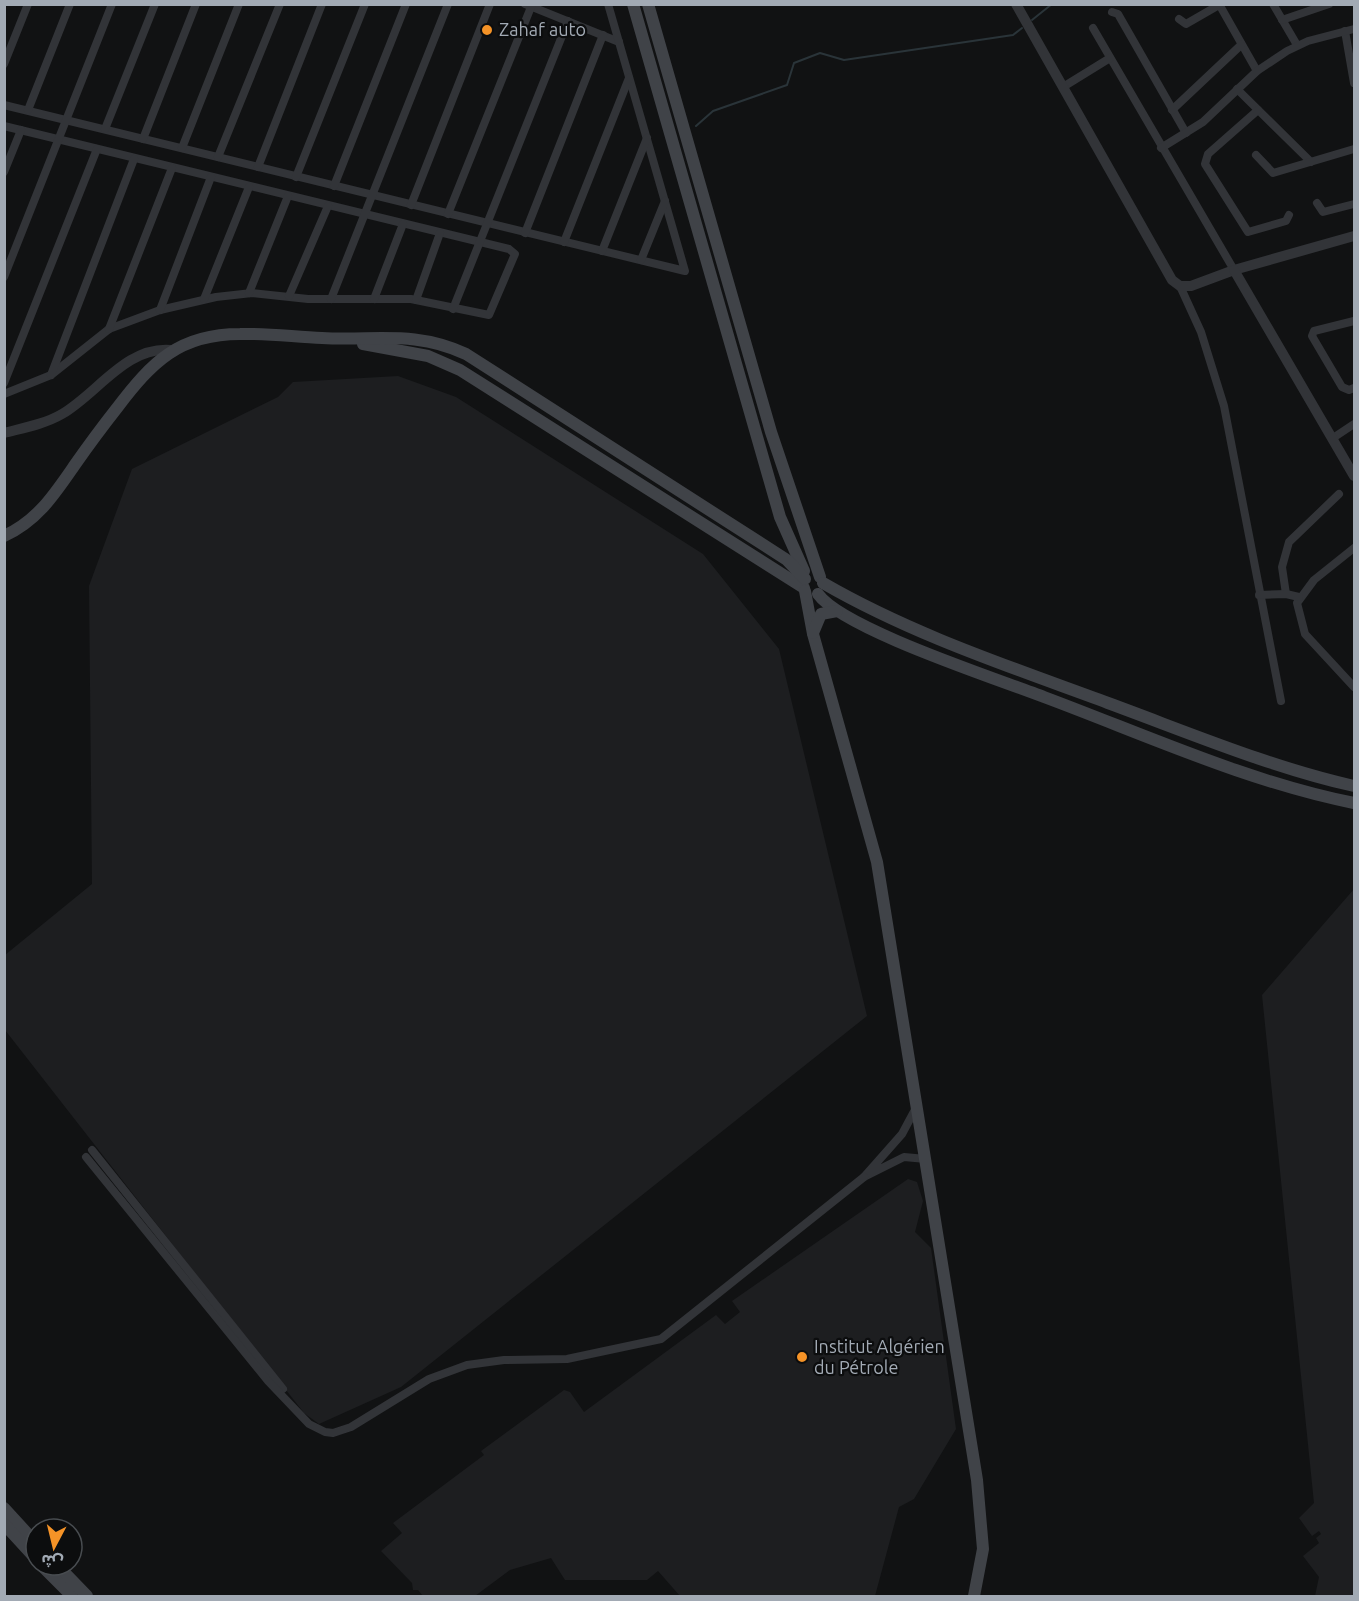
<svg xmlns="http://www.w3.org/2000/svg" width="1359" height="1601" viewBox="0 0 1359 1601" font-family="Ubuntu,'Noto Sans Arabic',sans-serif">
<rect width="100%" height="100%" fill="#111213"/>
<!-- built -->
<g fill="#1d1e20">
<polygon points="398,376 456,397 703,554 779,649 867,1016 401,1387 319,1424 304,1413 5,1030 5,955 92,884 89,586 132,469 278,397 293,382"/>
<polygon points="1354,889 1354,1596 1315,1596 1319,1577 1303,1556 1319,1543 1316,1538 1321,1534 1319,1531 1312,1536 1299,1518 1314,1503 1262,995"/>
<polygon points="908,1179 917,1182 923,1201 915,1232 931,1248 956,1429 914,1499 899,1507 875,1596 680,1596 658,1571 647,1580 565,1580 551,1558 510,1570 475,1596 423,1596 418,1590 413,1590 412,1583 381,1551 402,1533 393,1523 484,1455 481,1451 564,1390 570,1392 584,1412 716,1315 725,1324 740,1312 732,1301"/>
</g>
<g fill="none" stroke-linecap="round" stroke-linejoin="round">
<!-- stream -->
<g stroke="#2a3439" stroke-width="2">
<polyline points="1032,20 1052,4"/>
<polyline points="696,126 713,111 787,85 794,63 820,53 844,60 1013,35 1022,28"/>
</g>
<!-- minor -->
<g stroke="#323438" stroke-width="8">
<polyline points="525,4 619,42"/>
<polyline points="1219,4 1257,71"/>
<polyline points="1273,4 1297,45"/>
<polyline points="1112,12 1118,14 1186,133"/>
<polyline points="1179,19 1186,24 1219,5"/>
<polyline points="1282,20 1329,4"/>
<polyline points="1093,28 1234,270"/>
<polyline points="1345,31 1354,83"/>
<polyline points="4,64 28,4"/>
<polyline points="1063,87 1110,58"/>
<polyline points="1237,89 1311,162"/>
<polyline points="4,105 685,271 608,4"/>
<polyline points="28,110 70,4"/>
<polyline points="1172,110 1241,45"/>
<polyline points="1258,110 1208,154 1205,164 1248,232 1286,221 1289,215"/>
<polyline points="4,126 509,249 515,254 489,315 411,299 308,299 252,293 216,297 160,310 109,329 51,375 4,394"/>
<polyline points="105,129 155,4"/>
<polyline points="143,139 196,4"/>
<polyline points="182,148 239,4"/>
<polyline points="1161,148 1203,122 1257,71 1287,51 1308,41 1354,29"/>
<polyline points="1256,155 1273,173 1354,149"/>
<polyline points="218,157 280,4"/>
<polyline points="258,167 322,4"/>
<polyline points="4,172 21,130"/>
<polyline points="296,177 365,4"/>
<polyline points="334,186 406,4"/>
<polyline points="1317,203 1323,212 1354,204"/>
<polyline points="411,205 490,4"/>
<polyline points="448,214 531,7"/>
<polyline points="525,233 603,35"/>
<polyline points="564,242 629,78"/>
<polyline points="602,251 647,138"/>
<polyline points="641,260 665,201"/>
<polyline points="4,277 112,4"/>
<polyline points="1180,286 1201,332 1224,406 1281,701"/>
<polyline points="249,293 288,196"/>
<polyline points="289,296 328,206"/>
<polyline points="204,299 249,187"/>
<polyline points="331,299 448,4"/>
<polyline points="374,299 403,224"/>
<polyline points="416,300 440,233"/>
<polyline points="453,309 568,21"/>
<polyline points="160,310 211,177"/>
<polyline points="1354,321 1314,331 1312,336 1342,387 1349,390 1354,388"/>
<polyline points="109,329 172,168"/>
<polyline points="51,375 134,159"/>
<polyline points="4,383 97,149"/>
<polyline points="1333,438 1354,424"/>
<polyline points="1354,548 1314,580 1297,603 1305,634 1354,687"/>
<polyline points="1286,594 1282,567 1289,542 1339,494"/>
<polyline points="1259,595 1286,594 1299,597"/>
<polyline points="917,1106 902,1134 864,1177 904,1157 926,1159"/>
<polyline points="92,1150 283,1389"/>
<polyline points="86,1157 268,1381 309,1424 325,1432 333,1433 351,1427 429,1379 467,1365 504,1360 567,1359 661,1339 864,1177"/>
</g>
<!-- tertiary -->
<g stroke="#323438" stroke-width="10">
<polyline points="1016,4 1172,280 1180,286 1191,286 1234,270 1354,236"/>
<polyline points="1234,270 1354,476"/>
<path d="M 4,433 C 23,428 45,424 62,414 C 98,393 126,346 171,350"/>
</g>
<!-- secondary -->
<g stroke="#404348" stroke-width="12">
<polyline points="633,4 780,517 804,571"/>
<polyline points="648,4 771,432 820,577"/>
<polyline points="363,344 428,356 460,370 804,588"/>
<path d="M 4,536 C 37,521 54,495 74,466 C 88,446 102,427 117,408 C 152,362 179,334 240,334 C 267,333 295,337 322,338 C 375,341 415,330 466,354 L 787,560 L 805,579"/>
<path d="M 823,583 C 913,635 1011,667 1108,703 C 1190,733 1270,767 1354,786"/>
<polyline points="805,591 813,634 877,862 977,1480 983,1549 974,1596"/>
<path d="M 818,594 C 843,629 998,679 1044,697 C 1146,735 1248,782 1354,803"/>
<polyline points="813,633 821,614 837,611"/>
<polyline points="4,1508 36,1543"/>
<polyline points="4,1524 36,1559"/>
<polyline points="41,1565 72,1596"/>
<polyline points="57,1565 87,1596"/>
</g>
</g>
<!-- markers -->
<g fill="#f59327" stroke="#0c0d0e" stroke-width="2">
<circle cx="487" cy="30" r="6"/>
<circle cx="802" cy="1357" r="6"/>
</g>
<g text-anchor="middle" stroke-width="4.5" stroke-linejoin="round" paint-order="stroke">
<!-- poi labels -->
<g font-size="18" fill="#a2aab4" stroke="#0c0d0e" text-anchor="start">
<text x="499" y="36">Zahaf auto</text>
<text x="814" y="1353">Institut Algérien<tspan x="814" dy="21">du Pétrole</tspan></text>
</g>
</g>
<!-- border -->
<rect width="1359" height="1601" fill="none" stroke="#a2aab4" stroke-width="12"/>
<!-- north arrow -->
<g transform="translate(54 1547) rotate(187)"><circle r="28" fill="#0c0d0e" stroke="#484c50" stroke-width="1.5"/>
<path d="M0-4.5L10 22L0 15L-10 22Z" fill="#f59327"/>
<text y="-9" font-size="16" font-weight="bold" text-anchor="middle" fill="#a2aab4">ش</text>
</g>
</svg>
